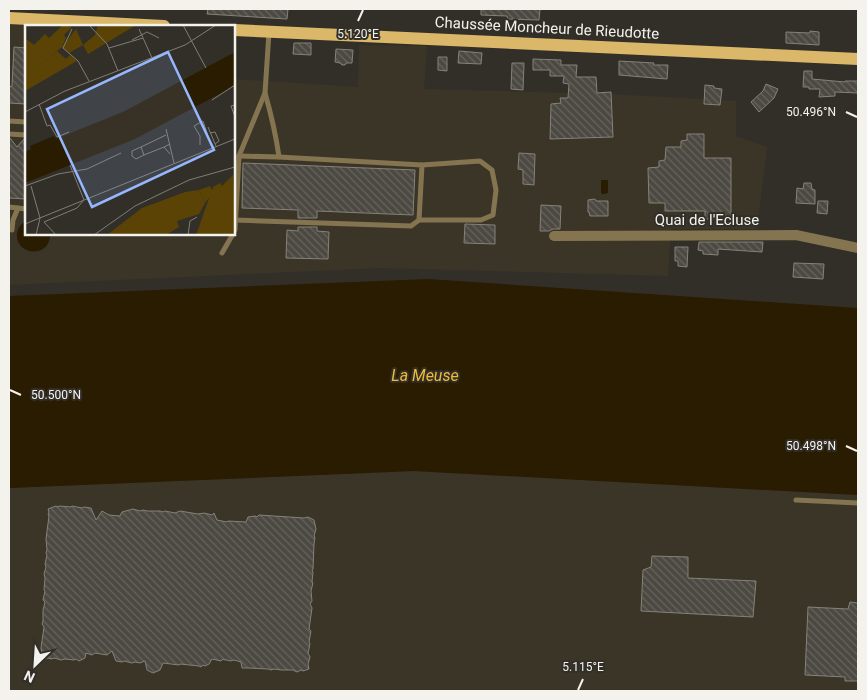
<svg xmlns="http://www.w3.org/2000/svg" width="867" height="700" viewBox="0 0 867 700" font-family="Roboto,sans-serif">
<defs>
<pattern id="building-back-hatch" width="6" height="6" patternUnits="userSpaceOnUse" patternTransform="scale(1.25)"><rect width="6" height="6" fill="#4c4942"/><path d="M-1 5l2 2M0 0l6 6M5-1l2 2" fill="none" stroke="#66645e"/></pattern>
</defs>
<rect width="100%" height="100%" fill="#322f29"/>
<!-- built -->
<g fill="#3b3528">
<polygon points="9,18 75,26 26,26 26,234 234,234 234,79 358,87 359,45 427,46 424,89 610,94 736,101 736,136 767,147 757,229 671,229 668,276 380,268 9,285"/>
<polygon points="414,471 858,495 858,691 9,691 9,488"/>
</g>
<!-- water -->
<g fill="#291c00">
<polygon points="601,180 608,180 608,193 606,193 606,194 602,194 601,193"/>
<path d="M 26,221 L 26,234 L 50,234 C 51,259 14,256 17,233 C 18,227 21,224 26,221 Z"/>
<polygon points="428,279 858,308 858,495 414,471 9,488 9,296"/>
</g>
<!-- building -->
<g fill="url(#building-back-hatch)" stroke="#85827a">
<polygon points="208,9 288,9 287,19 207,14"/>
<polygon points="481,9 540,9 539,20 508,19 507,16 481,15"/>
<polygon points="810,31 819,32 819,45 786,43 786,32 810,33"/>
<polygon points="294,43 311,43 311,55 293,54"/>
<polygon points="14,47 26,48 26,104 9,103 9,87 12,86"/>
<polygon points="336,49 353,50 352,63 346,63 345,65 342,65 340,63 335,62"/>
<polygon points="459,51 482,53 481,64 458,63"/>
<polygon points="438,57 447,57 447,71 438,70"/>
<polygon points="533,59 561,60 561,65 577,65 576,77 596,77 597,93 611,92 613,137 550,139 551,104 561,103 560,98 568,98 569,84 563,83 564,76 550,76 550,70 533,70"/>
<polygon points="619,61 654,63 653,65 668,65 667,79 619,75"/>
<polygon points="512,63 524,63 523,90 511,89"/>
<polygon points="804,71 812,71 812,79 845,82 845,81 858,81 858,93 835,92 835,96 819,97 820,89 809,89 809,87 803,87"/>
<polygon points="766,84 778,89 774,98 759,112 751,102 763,91"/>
<polygon points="705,85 714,86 714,88 722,89 720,105 704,104"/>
<polygon points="687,134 704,134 704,158 731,158 731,219 705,219 705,211 665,211 665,203 649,203 648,168 659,167 659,161 665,160 666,147 681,147 681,141 687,140"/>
<polygon points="9,138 10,138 17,147 24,139 26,139 26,199 9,198"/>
<polygon points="519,153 535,154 534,185 523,184 523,170 518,169"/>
<polygon points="243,163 415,170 413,215 317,211 317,218 298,218 298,210 242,208"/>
<polygon points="804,183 811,183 812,189 815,190 815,204 796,203 797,188 803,189"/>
<polygon points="595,199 596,201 608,201 608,216 590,216 589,212 588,212 588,200"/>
<polygon points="818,201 828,201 827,214 817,213"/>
<polygon points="541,205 561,206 560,229 553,229 549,231 540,231"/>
<polygon points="465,224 495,225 495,244 464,243"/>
<polygon points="298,227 317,227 317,231 329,232 328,259 286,258 287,230 298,231"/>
<polygon points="699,242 763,242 762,252 718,249 718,255 703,254 703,251 698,250"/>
<polygon points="675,247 688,247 687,267 678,266 678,261 675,261"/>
<polygon points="794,263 824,264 823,279 793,277"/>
<polygon points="56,506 58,507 59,506 71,507 72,506 82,508 84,507 91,508 96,520 102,511 109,515 120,516 122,512 133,509 140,511 143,510 147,511 160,511 163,512 165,511 175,513 180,511 198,514 204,513 212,515 214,513 217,520 227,522 228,521 246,522 248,517 255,516 257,517 259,515 304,518 308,517 314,520 316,529 314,536 315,537 314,544 313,569 312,571 313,572 312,582 313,583 311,591 312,601 310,604 312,608 309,629 311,631 309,642 310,644 308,653 310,657 308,664 309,669 303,671 301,670 297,672 293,670 282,670 274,669 271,670 268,669 248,668 242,668 241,662 234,660 230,661 227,660 225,660 223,659 221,661 212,659 209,664 205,666 203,665 201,667 199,666 180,664 179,665 163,663 160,670 153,673 147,670 145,661 140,663 135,662 132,663 124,661 122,662 116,661 112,651 107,655 95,653 92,655 86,653 85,658 79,661 76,659 74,660 65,659 61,660 54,658 51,659 48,658 43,660 41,648 44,627 42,624 43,621 43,610 45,602 43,600 45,591 44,590 45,578 44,574 46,567 45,564 47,555 46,553 47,550 46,539 49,516 48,515 49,512 48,509"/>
<polygon points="652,556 688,557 688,578 756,581 753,617 641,611 643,570 651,567"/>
<polygon points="850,602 858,603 858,681 845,681 845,677 805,675 808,607 848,609"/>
</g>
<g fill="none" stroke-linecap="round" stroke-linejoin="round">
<!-- service -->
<g stroke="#857450" stroke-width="5">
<polyline points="9,121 26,122"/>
<polyline points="9,134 26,135"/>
<path d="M 239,156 L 279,157 C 276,135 271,114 265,93"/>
<polyline points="9,207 26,209"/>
<polyline points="235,220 411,226 419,220 422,165 279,157"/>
<polyline points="419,220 481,220 493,215 496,190 492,170 480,161 422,165"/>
<polyline points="12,230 13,220 18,208"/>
<polyline points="234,232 235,230 239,156 265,93 269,32"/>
<polyline points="222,253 233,234"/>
<polyline points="796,500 858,503"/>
</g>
<!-- minor -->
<polyline stroke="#857450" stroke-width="10" points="554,236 796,235 858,248"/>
<!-- primary -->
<g stroke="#dbb76a" stroke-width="12">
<polyline points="9,18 164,26"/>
<polyline points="234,30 858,59"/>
</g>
</g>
<!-- ticks -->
<path fill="none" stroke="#f4f2ed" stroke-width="2" d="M 358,21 L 363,10M 846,112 L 857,117M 10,390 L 21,395M 846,446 L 857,451M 578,690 L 583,679"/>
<g text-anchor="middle" stroke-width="4" stroke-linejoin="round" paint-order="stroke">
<!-- street labels -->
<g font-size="15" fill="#f4f2ed" stroke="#322f29">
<text transform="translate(547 28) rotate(3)" y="5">Chaussée Moncheur de Rieudotte</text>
<text x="707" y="225">Quai de l'Ecluse</text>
</g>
<!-- water labels -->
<g font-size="16" font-style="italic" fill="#f0ba34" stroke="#322f29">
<text x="425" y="381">La Meuse</text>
</g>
</g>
<!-- overview -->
<g transform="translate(25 25)">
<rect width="210" height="210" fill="#322f29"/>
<path d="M 73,0 L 111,0 L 63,29 L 58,20 L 44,28 L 37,22 L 51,4 L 58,20 L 70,10 ZM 32,26 L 41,34 L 45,30 L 52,36 L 0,66 L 0,58 L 11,39 L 16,39 ZM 185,161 L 188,168 L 180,178 L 174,165 Z" fill="#5a4304"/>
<path d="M 38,0 L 47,2 L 39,10 L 41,13 L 37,22 L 16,39 L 11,39 L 17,49 L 14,51 L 10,45 L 0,58 L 0,13 L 9,20 L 20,9 L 24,13 ZM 208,150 L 210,210 L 171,210 L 188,162 L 195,158 L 197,161 ZM 174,165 L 180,178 L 174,189 L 152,196 L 154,202 L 141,210 L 82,210 L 117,183 L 160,167 Z" fill="#5a4304"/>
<path d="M 210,27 L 210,59 L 198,67 L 110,114 L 0,158 L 0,127 L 6,124 L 5,121 L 29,111 L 31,114 L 100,86 Z" fill="#291c00"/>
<path fill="none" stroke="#807d77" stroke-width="1" d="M 64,0 L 82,19 L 93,46M 158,0 L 181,43M 47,4 L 38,23 L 53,36 L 64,56M 114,4 L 127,33M 107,15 L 122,7 L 134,13M 84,23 L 118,13M 187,75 L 210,60M 14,79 L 22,101 L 25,100 L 32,112 L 44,107M 0,87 L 40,66 L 160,20 L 191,0M 210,92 L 206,81 L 210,80M 183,102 L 191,121M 141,104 L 149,138M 185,108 L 190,107 L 194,116 L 190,119M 145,119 L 139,122 L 145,129M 175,120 L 175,111 L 169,101 L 178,96 L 187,123M 116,122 L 107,126 L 107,131 L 111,134 L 119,130M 139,122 L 119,130 L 116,122 L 141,110M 45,140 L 59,175M 0,161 L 33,149 L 62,144 L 96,128M 6,161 L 15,193 L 11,210M 19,197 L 52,183 L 58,176M 19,197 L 31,210M 0,199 L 210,114M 69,210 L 110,181 L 164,155 L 210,142M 163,210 L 165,196 L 172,192"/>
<path fill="#96b6fd" fill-opacity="0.15" stroke="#96b6fd" stroke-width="2.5" d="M 143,27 L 189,125 L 67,182 L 22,84 Z"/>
<rect width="210" height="210" fill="none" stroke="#f4f2ed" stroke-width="2.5"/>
</g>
<g font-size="12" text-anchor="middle" fill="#f4f2ed" stroke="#322f29" stroke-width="4" stroke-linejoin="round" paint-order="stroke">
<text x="358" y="38">5.120°E</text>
<text x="811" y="116">50.496°N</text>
<text x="56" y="399">50.500°N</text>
<text x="811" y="450">50.498°N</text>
<text x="583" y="671">5.115°E</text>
</g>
<!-- border -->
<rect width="867" height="700" fill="none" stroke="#f4f2ed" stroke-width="20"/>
<!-- north arrow -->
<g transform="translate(35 665) rotate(205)" stroke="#322f29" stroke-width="4" paint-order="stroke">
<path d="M0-4L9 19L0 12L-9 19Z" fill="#f4f2ed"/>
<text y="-8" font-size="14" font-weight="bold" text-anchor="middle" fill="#f4f2ed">N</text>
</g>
</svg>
